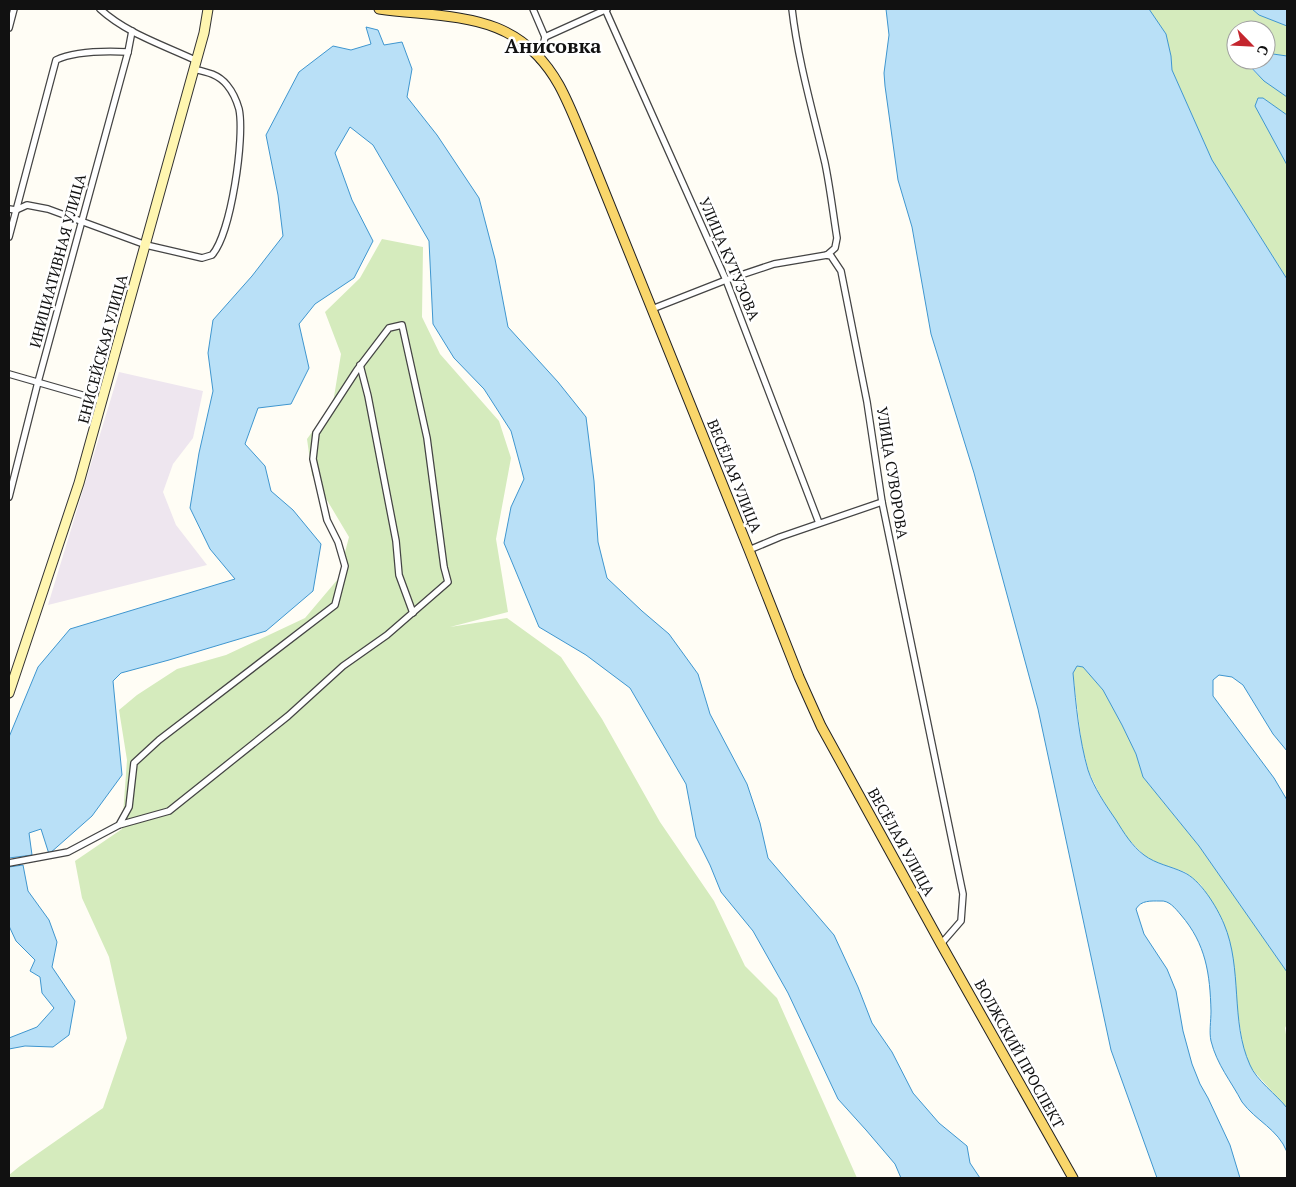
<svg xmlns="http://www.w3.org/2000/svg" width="1296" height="1187" viewBox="0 0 1296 1187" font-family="'PT Serif',serif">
<rect width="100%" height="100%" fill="#fffdf5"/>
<!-- industrial -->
<polygon fill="#eee6ef" points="119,372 203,391 193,438 173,464 163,492 176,525 207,565 48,605"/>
<!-- green -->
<g fill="#d5ebbd">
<path d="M 1149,9 L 1252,9 L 1259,15 L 1287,26 L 1287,56 L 1266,53 L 1266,30 L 1236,30 L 1236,60 L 1245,60 C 1255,76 1272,86 1287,97 L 1287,115 L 1263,98 L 1277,146 L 1287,165 L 1287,279 L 1212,160 L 1172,70 L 1171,56 L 1166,34 Z"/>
<polygon points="382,239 423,247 422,317 440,354 499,421 511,458 496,539 508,612 450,627 507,618 561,657 602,719 660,822 714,901 745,966 777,998 857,1178 9,1178 9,1175 20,1166 103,1108 127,1038 109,957 82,898 75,861 122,829 127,760 119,710 137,695 177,669 226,655 305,618 338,579 349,537 312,475 307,439 333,403 341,354 325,312 360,278"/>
<polygon points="1077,666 1083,667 1103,690 1122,725 1136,754 1143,777 1199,846 1287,972 1287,1024 1285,1028 1287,1041 1287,1108 1250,1067 1243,1046 1224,923 1201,885 1185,872 1155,862 1144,855 1126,837 1100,795 1089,772 1082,746 1073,673"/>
</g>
<!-- water -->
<g fill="#b9e0f7" stroke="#3f96cf">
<path d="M 886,9 L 1149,9 L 1166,34 L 1171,56 L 1172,70 L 1212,160 L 1287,279 L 1287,751 L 1273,734 L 1243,685 L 1232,677 L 1219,675 L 1213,680 L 1213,696 L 1274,778 L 1287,800 L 1287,972 L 1199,846 L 1143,777 L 1136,754 L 1122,725 L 1103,690 L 1083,667 L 1077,666 L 1073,673 C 1076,705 1079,739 1088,770 C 1094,788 1105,804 1116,820 C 1124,833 1132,846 1144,855 C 1156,864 1170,866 1183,872 C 1200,879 1217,907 1224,924 C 1243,969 1230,1021 1250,1065 C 1256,1080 1277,1095 1287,1108 L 1287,1152 C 1278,1129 1256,1121 1242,1102 C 1231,1081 1217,1065 1211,1041 C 1209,1032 1211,1021 1211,1011 C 1210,974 1206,944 1181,915 C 1175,908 1169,900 1160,901 C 1151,901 1141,900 1136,909 L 1144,934 L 1167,969 L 1176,991 L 1183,1031 L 1192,1064 L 1200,1084 L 1208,1098 L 1230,1145 L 1240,1178 L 1157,1178 L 1111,1050 L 1038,709 L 974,473 L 931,334 L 912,227 L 898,180 L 885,86 L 884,73 L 889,35 Z"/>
<polygon points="1252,9 1287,9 1287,26 1259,15"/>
<polygon points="366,27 378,30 384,45 402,42 412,69 407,97 437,135 479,198 495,259 508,327 558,382 586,417 594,481 598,542 607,578 642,611 669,634 698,674 710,714 747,784 760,823 768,858 834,935 858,987 872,1023 892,1052 913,1093 939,1123 967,1146 970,1163 980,1178 901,1178 895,1164 866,1130 838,1099 788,993 753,931 721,892 710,865 696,837 686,784 630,688 586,655 539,627 504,543 511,507 524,479 511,431 484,389 454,358 433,324 429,241 373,145 350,127 335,153 352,200 373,241 354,278 315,304 299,324 309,368 291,404 258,408 245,444 265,466 271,491 293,510 321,544 313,591 266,631 169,660 121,673 113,681 122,775 92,816 49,854 41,829 29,833 32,855 9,858 9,737 38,667 70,629 235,579 210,549 190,508 199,453 213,391 208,353 213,320 252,276 283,236 278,195 266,135 299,72 333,46 351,50 371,44"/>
<polygon points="1266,53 1287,56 1287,97 1264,81 1245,61 1266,60"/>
<polygon points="1258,98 1263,98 1287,115 1287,165 1255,106"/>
<polygon points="23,865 28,891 49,920 57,942 52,967 75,1001 69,1035 53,1047 25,1046 9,1049 9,1038 37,1027 54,1008 42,993 40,977 30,971 35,960 16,941 9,926 9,867"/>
</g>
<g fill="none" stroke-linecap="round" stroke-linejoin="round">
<!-- street casing -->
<g stroke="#444" stroke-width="8">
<g id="street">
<path d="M 100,9 C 126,33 163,45 195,60"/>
<polyline points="533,9 545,37 540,60"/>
<polyline points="605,9 726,280 819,523"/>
<path d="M 792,9 C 798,61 813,112 825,163 C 830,187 833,213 837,238 L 835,248 L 827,255"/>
<polyline points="9,28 14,9"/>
<polyline points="545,37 607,9"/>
<path d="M 9,209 L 16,210 L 27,205 L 48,209 L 146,245 L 202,258 L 212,255 C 231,234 245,137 239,109 C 237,102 232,91 227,85 C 218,74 207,72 193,69"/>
<path d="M 9,237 L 56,60 C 75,51 107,51 128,52"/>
<polyline points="827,255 831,256 841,271 867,402 882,502 963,894 961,921 941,944"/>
<polyline points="652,309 726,280 774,264 827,255"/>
<polyline points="360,365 368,396 396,541 399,575 413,613"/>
<polyline points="9,374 103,401"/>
<polyline points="9,497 38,382 128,52 132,31"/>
<polyline points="749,550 780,537 882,502"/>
<polyline points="9,863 68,852 119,825 169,811 288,716 343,666 387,635 448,582 444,567 427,438 402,325 389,328 357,370 316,433 313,459 327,520 338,542 345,566 335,605 159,740 134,763 129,807 119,825"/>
</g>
</g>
<!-- secondary casing -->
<g stroke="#333" stroke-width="11">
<polyline id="secondary" points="9,693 79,483 204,33 208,9"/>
</g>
<!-- primary casing -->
<g stroke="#222" stroke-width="11">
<path id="primary" d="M 379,9 C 453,19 517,10 559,85 C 570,105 578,127 587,148 L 749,550 L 799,677 L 821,726 L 941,944 L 1073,1178"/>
</g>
<!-- street -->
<use href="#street" stroke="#fff" stroke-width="5.5"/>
<!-- secondary -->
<use href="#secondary" stroke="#fff6b0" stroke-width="9"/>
<!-- primary -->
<use href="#primary" stroke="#f9d66b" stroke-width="9"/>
</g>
<g text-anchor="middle" stroke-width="5" stroke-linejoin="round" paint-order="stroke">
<!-- street labels -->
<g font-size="15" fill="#111" stroke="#fff">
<text transform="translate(729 259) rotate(67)" y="5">УЛИЦА КУТУЗОВА</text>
<text transform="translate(58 261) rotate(-75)" y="5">ИНИЦИАТИВНАЯ УЛИЦА</text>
<text transform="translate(103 349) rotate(-75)" y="5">ЕНИСЕЙСКАЯ УЛИЦА</text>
<text transform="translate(892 473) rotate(81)" y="5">УЛИЦА СУВОРОВА</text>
<text transform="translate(734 476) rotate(68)" y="5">ВЕСЁЛАЯ УЛИЦА</text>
<text transform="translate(901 842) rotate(61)" y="5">ВЕСЁЛАЯ УЛИЦА</text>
<text transform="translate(1019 1054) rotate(61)" y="5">ВОЛЖСКИЙ ПРОСПЕКТ</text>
</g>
<!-- district labels -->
<g font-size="20" font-weight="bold" fill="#111" stroke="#fff">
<text x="553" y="53">Анисовка</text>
</g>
</g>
<!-- border -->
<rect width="1296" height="1187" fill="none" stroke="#111111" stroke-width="20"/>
<!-- north arrow -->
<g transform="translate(1251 45) rotate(114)"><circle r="24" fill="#ffffff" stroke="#a0a0a0"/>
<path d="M0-4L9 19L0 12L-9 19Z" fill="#c4262e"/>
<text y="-8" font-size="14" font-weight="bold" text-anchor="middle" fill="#111111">С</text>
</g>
</svg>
